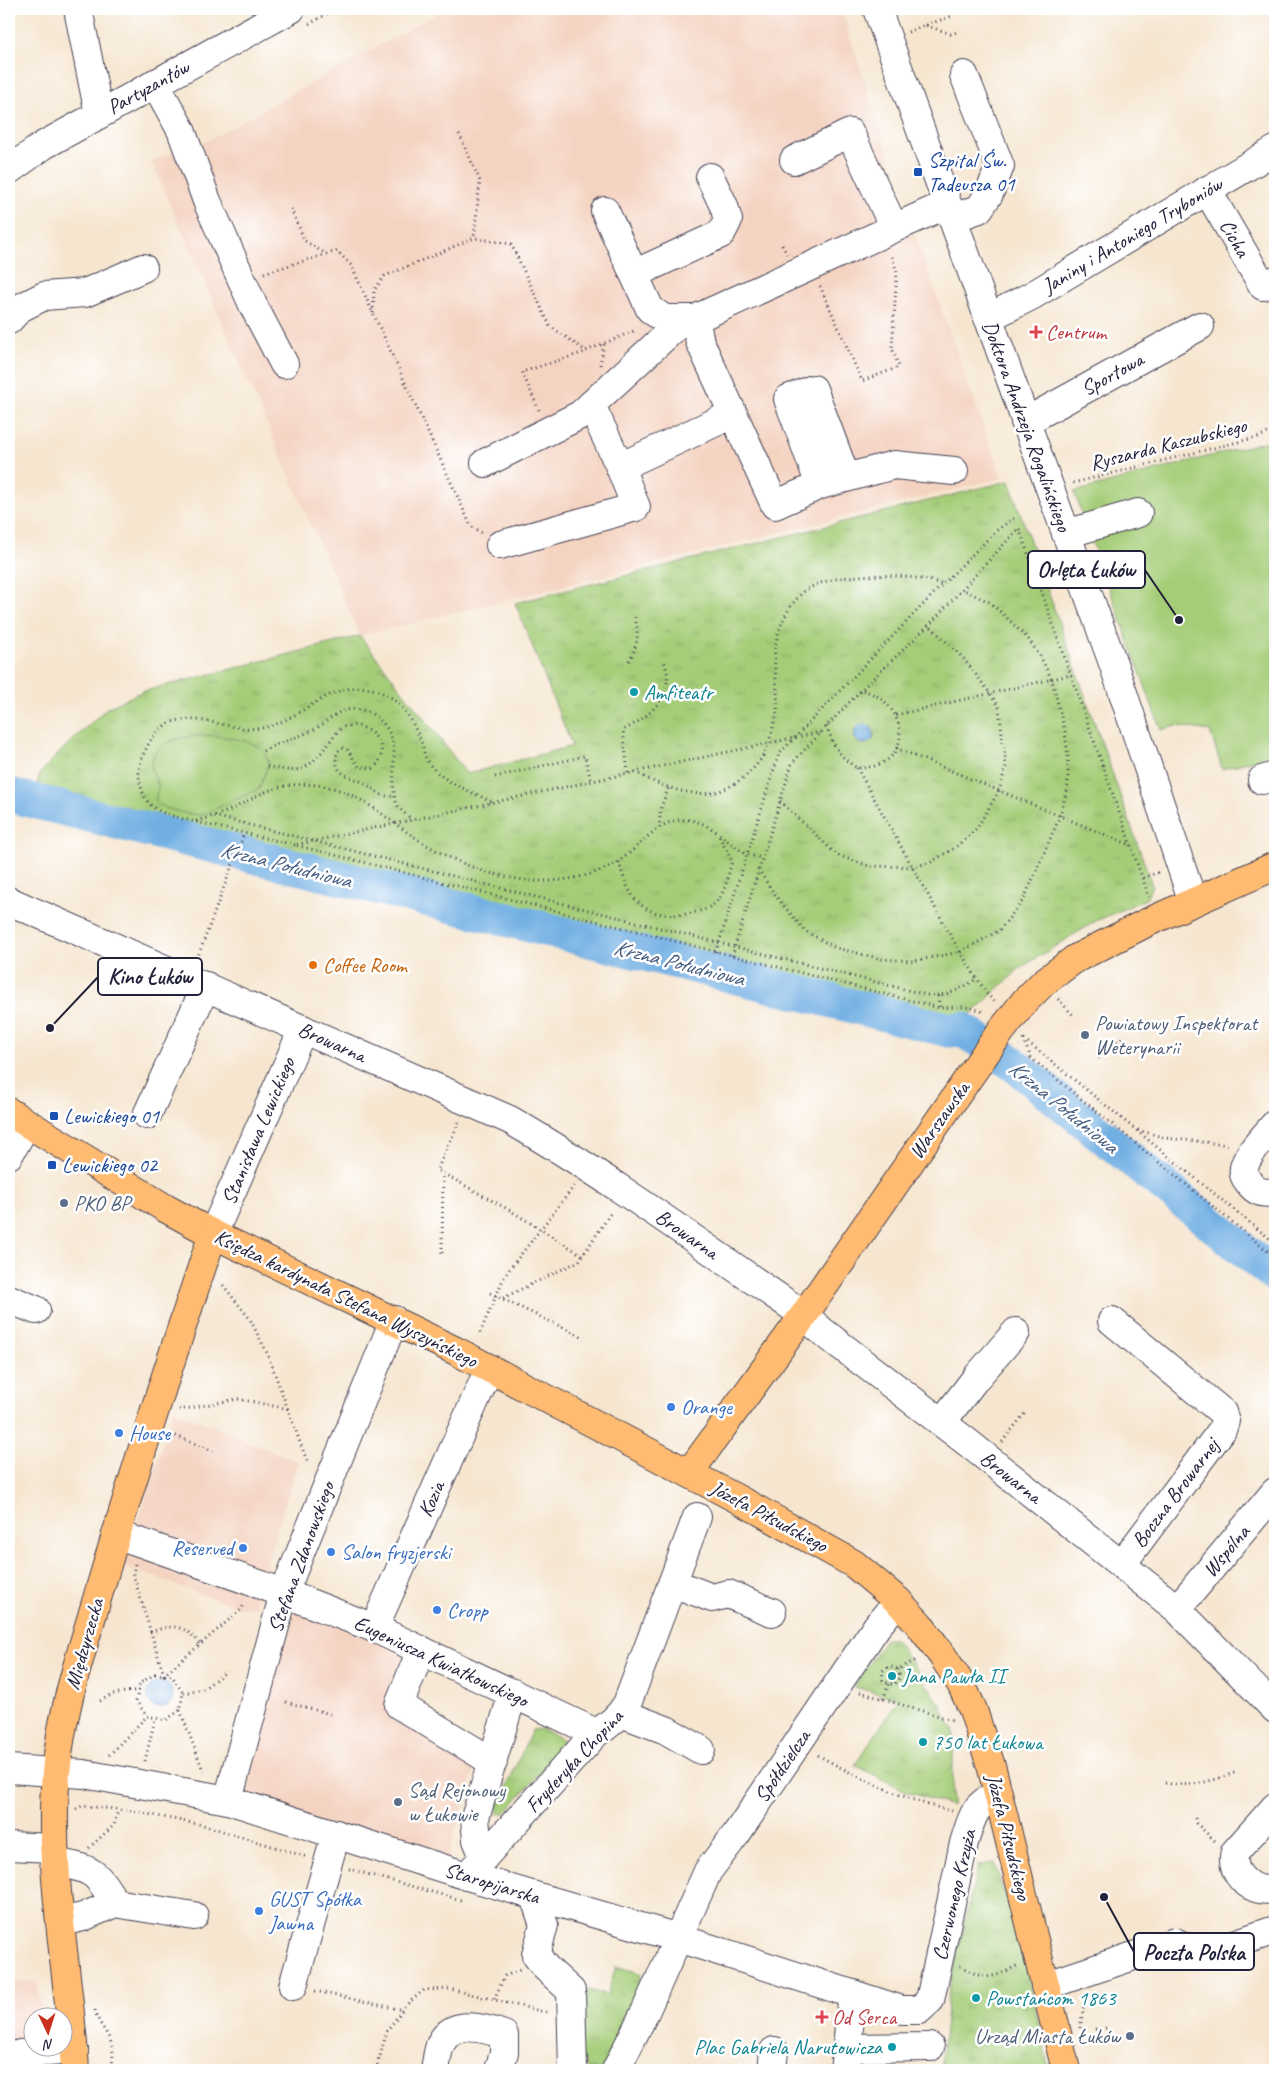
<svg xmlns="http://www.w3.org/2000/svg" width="1284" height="2079" viewBox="0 0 1284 2079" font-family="Caveat,sans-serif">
<defs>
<pattern id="grass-tufts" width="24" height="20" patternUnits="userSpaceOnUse" patternTransform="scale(1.25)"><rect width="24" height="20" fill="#a5cd78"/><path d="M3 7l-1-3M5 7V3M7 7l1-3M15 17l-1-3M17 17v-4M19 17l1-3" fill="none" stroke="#8eb069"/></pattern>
<pattern id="water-waves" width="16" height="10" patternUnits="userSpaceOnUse" patternTransform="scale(1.25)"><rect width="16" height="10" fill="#71afe3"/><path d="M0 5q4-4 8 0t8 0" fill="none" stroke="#5c8eb9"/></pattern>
</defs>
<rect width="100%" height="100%" fill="#fff"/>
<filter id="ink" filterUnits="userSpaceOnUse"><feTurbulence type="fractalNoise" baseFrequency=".02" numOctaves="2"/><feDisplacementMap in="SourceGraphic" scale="10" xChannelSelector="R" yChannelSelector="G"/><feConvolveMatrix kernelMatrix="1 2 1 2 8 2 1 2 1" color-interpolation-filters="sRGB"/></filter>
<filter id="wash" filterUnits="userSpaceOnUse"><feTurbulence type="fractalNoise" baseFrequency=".0096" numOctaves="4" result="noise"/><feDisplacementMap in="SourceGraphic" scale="20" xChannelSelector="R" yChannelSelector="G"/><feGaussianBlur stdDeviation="1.12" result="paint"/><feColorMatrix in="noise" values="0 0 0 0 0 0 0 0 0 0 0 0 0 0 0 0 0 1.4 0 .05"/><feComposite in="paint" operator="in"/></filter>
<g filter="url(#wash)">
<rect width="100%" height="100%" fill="#f6e6d0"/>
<!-- built -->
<g fill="#f4d3c1">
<polygon points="445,9 841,9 915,235 1002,478 360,636 151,161 207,141"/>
<polygon points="173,1410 298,1462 253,1608 239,1608 124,1566"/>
<polygon points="294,1608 424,1661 403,1713 477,1759 446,1863 243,1799"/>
<polygon points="38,1981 42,2016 32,2016 32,2046 44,2047 47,2070 9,2070 9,1982"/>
</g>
<!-- grass -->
<g fill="url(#grass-tufts)" stroke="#64785a">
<polygon points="1009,481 1152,885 1146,899 1094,922 1019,969 967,1018 210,836 35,791 40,773 59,753 107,708 141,692 360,636 467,774 572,746 515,603"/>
<polygon points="885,1639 895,1639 941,1705 948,1723 954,1729 952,1806 908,1792 855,1765 899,1699 854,1687"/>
<polygon points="542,1729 563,1740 564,1746 505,1813 499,1814 498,1806 532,1730"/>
<polygon points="995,1863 1002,1887 1017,1923 1049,2070 941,2070 949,1987 978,1865"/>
<polygon points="616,1966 640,1973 643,1987 604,2070 587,2070 577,2040 575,1993 589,1990 607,1995"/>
</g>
<!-- garden -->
<g fill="#a5cd78" stroke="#64785a">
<polygon points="1275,439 1275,754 1222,769 1210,731 1176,726 1161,730 1074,492"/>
<path d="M 202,735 C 217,736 254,738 264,752 C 266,755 267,759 269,763 L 259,789 L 202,815 C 192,815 159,810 156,800 C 155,794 159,789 158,785 C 158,780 153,775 152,771 C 147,742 181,737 202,735 Z"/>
</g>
<!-- water -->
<g fill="url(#water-waves)" stroke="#4a688f">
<circle cx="864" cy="734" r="10"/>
<circle cx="160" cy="1695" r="13"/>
</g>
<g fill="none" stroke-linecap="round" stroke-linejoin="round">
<!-- river -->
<polyline stroke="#71afe3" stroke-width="35" points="9,795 949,1030 962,1029 1012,1063 1275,1275"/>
</g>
</g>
<g filter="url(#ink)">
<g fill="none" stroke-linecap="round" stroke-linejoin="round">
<!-- minor casing -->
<g stroke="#423f51" stroke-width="30">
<g id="minor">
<polyline points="78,9 99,114"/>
<polyline points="877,9 1114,666 1193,902"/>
<polyline points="155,83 181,130 207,201 253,305 284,364"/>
<polyline points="794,160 850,133 894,228"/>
<polyline points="9,170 44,145 291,9"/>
<polyline points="1207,190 1263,286 1275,280"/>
<polyline points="605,211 650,309 664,319 695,319 947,204"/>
<polyline points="953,218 979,209 989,194 1000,166 964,75"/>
<polyline points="634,274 721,234 728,220 724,206 710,177"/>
<polyline points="988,318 1033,295 1275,150"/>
<polyline points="695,319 700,342 775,505 820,485"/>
<polyline points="9,320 20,308 44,296 85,293 143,268"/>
<polyline points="591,405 620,467 733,414"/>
<polyline points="1025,422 1200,326"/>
<polyline points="485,463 580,415 684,319"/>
<polyline points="846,478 813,389 788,399 820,485 894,465 954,471"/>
<polyline points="1066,534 1138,513"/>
<polyline points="500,545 636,507 620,467"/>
<polyline points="1262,780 1275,776"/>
<path d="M 9,901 L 510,1120 C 612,1179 707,1249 804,1315 L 823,1332 L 967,1442 L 1177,1609 L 1275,1709"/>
<polyline points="147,1115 206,986"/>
<path d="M 1275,1124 C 1266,1135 1240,1160 1244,1174 C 1245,1178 1248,1181 1250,1184 C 1257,1193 1265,1194 1275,1192"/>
<polyline points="9,1155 27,1123"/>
<polyline points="213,1234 303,1029"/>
<polyline points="9,1299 36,1310"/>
<polyline points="1112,1321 1222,1412 1225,1421 1222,1430 1122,1564"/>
<polyline points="942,1422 976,1378 1016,1332"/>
<polyline points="116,1534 284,1593 374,1628 596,1733"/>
<polyline points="673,1583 712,1598 728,1594 772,1612"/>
<polyline points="1177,1609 1275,1492"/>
<polyline points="374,1628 489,1369"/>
<polyline points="421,1650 399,1705 493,1762"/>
<polyline points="621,1713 666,1730 701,1750"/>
<path d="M 9,1769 L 84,1774 L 228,1800 L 467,1876 L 678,1938 L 902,2010 L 919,2010 L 930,2000 L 964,1843 C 971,1820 974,1803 998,1794"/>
<polyline points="228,1800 284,1593 394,1320"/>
<path d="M 1275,1807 L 1235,1852 C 1228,1874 1254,1896 1275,1888"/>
<polyline points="9,1846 53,1848"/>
<polyline points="484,1857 477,1840 475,1818 513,1693"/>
<path d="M 54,1862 C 91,1869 95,1869 115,1903"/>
<path d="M 467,1876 L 596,1733 C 610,1725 619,1717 627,1704 L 697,1517"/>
<polyline points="534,1896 544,1925 536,1955 546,1968 571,1991 573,2070"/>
<polyline points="60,1922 83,1917 115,1903 194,1916"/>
<polyline points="293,1986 336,1834"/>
<polyline points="1045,1986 1175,1942 1202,1955 1272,1931"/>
<polyline points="846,2048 930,2047"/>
<polyline points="19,2070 20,2054 74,2050"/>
<path d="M 435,2070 C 437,2062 437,2051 441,2043 C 453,2019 485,2028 504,2035 L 504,2052 L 499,2070"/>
<polyline points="616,2070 645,2012 708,1871 737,1833 877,1626 898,1601"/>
<polyline points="772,2070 774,2051"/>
<polyline points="844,2070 853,1994"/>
</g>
</g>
<!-- major casing -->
<g stroke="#423f51" stroke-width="30">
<g id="major">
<polyline points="9,1112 165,1208 213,1234 456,1351 749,1505 854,1564 898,1601 919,1624 942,1655 961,1684 973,1710 992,1769 1066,2070"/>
<polyline points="689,1473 804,1315 1001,1031 1025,1001 1044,982 1075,959 1146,923 1275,866"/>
<path d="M 75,2070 C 69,1971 47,1873 56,1773 C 61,1711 82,1651 99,1592 C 134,1472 173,1352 213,1234"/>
</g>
</g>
<!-- path -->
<g stroke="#423f51" stroke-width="3" stroke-dasharray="1 4" stroke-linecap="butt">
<polyline points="309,24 336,9"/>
<polyline points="926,25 952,16"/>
<polyline points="908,32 925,25 951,34 958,32"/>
<polyline points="459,134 480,181 474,238"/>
<polyline points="291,209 305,241 326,254"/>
<polyline points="782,245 787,254"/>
<polyline points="264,273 337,251 351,265 471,526 482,533"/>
<polyline points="820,286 862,381 899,367 892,348 897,272 891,254"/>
<polyline points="373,313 374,290 385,276 474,238 511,244 550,326 586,351 636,330"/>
<polyline points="600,365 604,344"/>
<polyline points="539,410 522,372 585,352"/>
<polyline points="1073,483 1258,437 1275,430"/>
<path d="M 629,661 C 638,645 639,635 635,617"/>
<polyline points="896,715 1070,675"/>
<path d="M 827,726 C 832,744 841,759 857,768 C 918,769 909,700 861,690"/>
<path d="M 821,732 L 295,845 L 940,1008 C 956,1007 970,1005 985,1013"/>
<polyline points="896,748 1130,845"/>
<path d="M 263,751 C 279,742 297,738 313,730 C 323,725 331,716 342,711 C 351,708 363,709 372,714 C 406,736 389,768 395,799 C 397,808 404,813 412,819"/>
<path d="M 267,767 C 276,768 286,771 295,770 C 316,768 328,740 342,727 C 348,726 353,725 358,726 C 377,730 391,754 373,768 L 359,767 L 347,749 L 342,748 L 337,752 C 332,777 351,775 366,784 C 377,791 381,798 395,796"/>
<polyline points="857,768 960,952 987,994 995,1002"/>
<path d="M 635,772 C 657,784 684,796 711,793 C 732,790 758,769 766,750 C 770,740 773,727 776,717 C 781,690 770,664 777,638 C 781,621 792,600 806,590 C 836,570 910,573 943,584"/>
<path d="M 628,773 L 623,730 C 650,717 677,694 664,661"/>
<polyline points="495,777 585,756 591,781"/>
<polyline points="780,801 837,855 869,866 914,867 931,862 956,847 977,828 999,791 1006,766 999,708 990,693 964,659 929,625"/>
<path d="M 214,816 L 927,995 C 948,997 960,989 977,979"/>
<path d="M 196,821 C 207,818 218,815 228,811 C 249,801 268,787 291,785 C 350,779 376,813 422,842 C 455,863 497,879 536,881 C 562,882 597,876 619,861 C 641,847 659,816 689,820 C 711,822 729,845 747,854 C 751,856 757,856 761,858"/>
<polyline points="659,828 661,807 669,787"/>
<path d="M 295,845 L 179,818 C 156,811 146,808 140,783 C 137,770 141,758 147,747 C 173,693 226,737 267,727 C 304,718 336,675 378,691 C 403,700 413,722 422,744 C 424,749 424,755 426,759 C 439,782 470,790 492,802"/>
<path d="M 619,862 C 629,900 643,919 686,914 C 697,912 709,910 717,901 C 726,891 728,874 732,861 L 718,834"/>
<polyline points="758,869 778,899 805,931 836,948 882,959 913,961 960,952 999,931 1024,899 1060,816 1068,785 1068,757 1065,732 1052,680 1040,656 1029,640 1002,613 989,602 962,589"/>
<polyline points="1143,878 1159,872"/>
<polyline points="716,952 779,754 943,584 996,531 1015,517"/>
<polyline points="732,956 792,763 861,690 929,625 1019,528 1149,897"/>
<polyline points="197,959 244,834"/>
<polyline points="938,996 940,1008"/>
<polyline points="1058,999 1073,1015"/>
<polyline points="1023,1039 1031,1058 1275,1257"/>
<polyline points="1024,1039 1275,1243"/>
<polyline points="1098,1058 1124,1036"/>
<polyline points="459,1122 437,1170 511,1211 582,1255"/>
<polyline points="1138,1130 1166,1138 1230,1145"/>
<polyline points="442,1253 443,1173"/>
<polyline points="223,1285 250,1319 268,1355 308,1464"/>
<polyline points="490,1293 583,1337"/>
<polyline points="503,1298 579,1261 612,1211"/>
<polyline points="480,1333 505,1275 575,1185"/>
<polyline points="179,1410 238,1399 289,1409"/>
<polyline points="171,1434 213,1451"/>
<polyline points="1002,1442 1025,1413"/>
<polyline points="135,1564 133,1574 164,1675 242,1609 244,1603"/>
<path d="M 150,1632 C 174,1624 184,1624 200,1644"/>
<polyline points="898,1669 900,1677 895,1684 889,1684 883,1680 882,1671 890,1666 898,1669 917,1660"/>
<polygon points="155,1674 172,1676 183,1693 180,1710 166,1720 147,1716 136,1701 140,1683"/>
<polyline points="860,1692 952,1720"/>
<polyline points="183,1693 203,1689 227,1671"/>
<polyline points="883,1699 889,1684"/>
<polyline points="100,1701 113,1694 139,1690"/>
<polyline points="286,1702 330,1714"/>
<polyline points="180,1710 204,1773"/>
<polyline points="109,1755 147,1716"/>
<path d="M 818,1755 C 860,1779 904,1800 952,1811"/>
<polyline points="145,1761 155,1719"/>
<path d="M 1165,1783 C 1191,1788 1212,1781 1237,1772"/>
<polyline points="76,1809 82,1806 127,1810 203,1825 307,1857"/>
<polyline points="1195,1818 1196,1823 1217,1843"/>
<polyline points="89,1848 114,1825 118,1810"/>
<polyline points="349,1869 461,1900"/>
<path d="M 960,1966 C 986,1981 992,1979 1018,1965"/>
<polyline points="315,1991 403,2010"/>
<polyline points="494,1999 505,1976 520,1970"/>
<path d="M 95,2010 C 97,2023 109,2033 112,2046 C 114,2053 112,2063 112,2070"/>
<polyline points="1080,2028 1085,2000"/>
<polyline points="1095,2029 1107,2028"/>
<polyline points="376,2070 387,2031 406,2005 424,1990 450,1989 549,2013"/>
</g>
<!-- minor -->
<use href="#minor" stroke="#fff" stroke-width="28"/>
<!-- major -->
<use href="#major" stroke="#ffbb71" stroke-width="28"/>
</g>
</g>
<!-- markers -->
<g fill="#1a4fb4" stroke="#fff" stroke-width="2">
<rect x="913" y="167" width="10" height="10" rx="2.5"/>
<rect x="49" y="1111" width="10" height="10" rx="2.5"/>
<rect x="47" y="1160" width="10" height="10" rx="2.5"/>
</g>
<g fill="#e0444e" stroke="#fff" stroke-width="2">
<path d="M1033.5 324.5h5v5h5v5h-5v5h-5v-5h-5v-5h5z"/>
<path d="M819.5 2009.5h5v5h5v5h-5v5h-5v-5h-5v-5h5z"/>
</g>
<g fill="#0f9aa8" stroke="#fff" stroke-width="2">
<circle cx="634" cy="692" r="5"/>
<circle cx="892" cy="1676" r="5"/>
<circle cx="923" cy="1742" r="5"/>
<circle cx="976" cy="1998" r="5"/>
<circle cx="892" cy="2047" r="5"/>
</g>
<circle fill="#e8710a" stroke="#fff" stroke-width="2" cx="313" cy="965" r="5"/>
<g fill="#5c6f8a" stroke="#fff" stroke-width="2">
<circle cx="1085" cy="1035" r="5"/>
<circle cx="64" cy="1203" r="5"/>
<circle cx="398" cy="1802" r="5"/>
<circle cx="1130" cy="2036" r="5"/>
</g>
<g fill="#3f7fe0" stroke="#fff" stroke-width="2">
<circle cx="671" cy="1407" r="5"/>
<circle cx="119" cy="1433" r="5"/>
<circle cx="243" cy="1548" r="5"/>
<circle cx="331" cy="1552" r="5"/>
<circle cx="437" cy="1610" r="5"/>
<circle cx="259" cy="1911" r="5"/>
</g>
<g text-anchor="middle" stroke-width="5" stroke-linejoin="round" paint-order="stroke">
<!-- street labels -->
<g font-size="21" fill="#22223b" stroke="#fff">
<text transform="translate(148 87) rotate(-29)" y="7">Partyzantów</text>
<text transform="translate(1132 235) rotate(-31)" y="7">Janiny i Antoniego Tryboniów</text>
<text transform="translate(1235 238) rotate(60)" y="7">Cicha</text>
<text transform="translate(1112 374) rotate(-29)" y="7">Sportowa</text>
<text transform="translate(1027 426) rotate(70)" y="7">Doktora Andrzeja Rogalińskiego</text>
<text transform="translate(1168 444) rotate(-14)" y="7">Ryszarda Kaszubskiego</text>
<text transform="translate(332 1042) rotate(24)" y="7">Browarna</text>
<text transform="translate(939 1120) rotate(-55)" y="7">Warszawska</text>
<text transform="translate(258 1131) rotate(-67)" y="7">Stanisława Lewickiego</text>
<text transform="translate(687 1234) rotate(35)" y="7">Browarna</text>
<text transform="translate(346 1298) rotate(26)" y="7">Księdza kardynała Stefana Wyszyńskiego</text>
<text transform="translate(1011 1477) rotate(38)" y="7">Browarna</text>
<text transform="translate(1175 1493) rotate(-53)" y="7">Boczna Browarnej</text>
<text transform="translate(431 1499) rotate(-66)" y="7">Kozia</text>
<text transform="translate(769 1516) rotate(28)" y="7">Józefa Piłsudskiego</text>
<text transform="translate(1226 1551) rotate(-50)" y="7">Wspólna</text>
<text transform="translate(301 1557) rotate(-70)" y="7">Stefana Zdanowskiego</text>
<text transform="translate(84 1644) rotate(-74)" y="7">Międzyrzecka</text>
<text transform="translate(441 1661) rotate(25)" y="7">Eugeniusza Kwiatkowskiego</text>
<text transform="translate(574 1761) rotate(-47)" y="7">Fryderyka Chopina</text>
<text transform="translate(782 1766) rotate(-56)" y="7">Spółdzielcza</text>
<text transform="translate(1009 1837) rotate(76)" y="7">Józefa Piłsudskiego</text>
<text transform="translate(492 1883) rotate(17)" y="7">Staropijarska</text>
<text transform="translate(954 1895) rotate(-77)" y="7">Czerwonego Krzyża</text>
</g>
<!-- transit labels -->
<g font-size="21" fill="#164399" stroke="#fff" text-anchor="start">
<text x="928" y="167">Szpital Św.<tspan x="928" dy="24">Tadeusza 01</tspan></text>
<text x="64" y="1123">Lewickiego 01</text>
<text x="62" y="1172">Lewickiego 02</text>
</g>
<!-- health labels -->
<g font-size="21" fill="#be3a42" stroke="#fff" text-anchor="start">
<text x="1046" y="339">Centrum</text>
<text x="832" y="2024">Od Serca</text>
</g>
<!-- culture labels -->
<g font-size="21" fill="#0d838f" stroke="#fff" text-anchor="start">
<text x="644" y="699">Amfiteatr</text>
<text x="902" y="1683">Jana Pawła II</text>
<text x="933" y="1749">750 lat Łukowa</text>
<text x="986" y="2005">Powstańcom 1863</text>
<text x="882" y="2054" text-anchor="end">Plac Gabriela Narutowicza</text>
</g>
<!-- food labels -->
<g font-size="21" fill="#c56008" stroke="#fff" text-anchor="start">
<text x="323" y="972">Coffee Room</text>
</g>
<!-- service labels -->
<g font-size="21" fill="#4e5e75" stroke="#fff" text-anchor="start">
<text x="1095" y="1030">Powiatowy Inspektorat<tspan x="1095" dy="24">Weterynarii</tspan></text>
<text x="74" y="1210">PKO BP</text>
<text x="408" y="1797">Sąd Rejonowy<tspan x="408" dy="24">w Łukowie</tspan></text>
<text x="1120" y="2043" text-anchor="end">Urząd Miasta Łuków</text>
</g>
<!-- shop labels -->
<g font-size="21" fill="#366cbe" stroke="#fff" text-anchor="start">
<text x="681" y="1414">Orange</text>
<text x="129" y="1440">House</text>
<text x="233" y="1555" text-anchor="end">Reserved</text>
<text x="341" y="1559">Salon fryzjerski</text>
<text x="447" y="1617">Cropp</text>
<text x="269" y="1906">GUST Spółka<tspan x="269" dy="24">Jawna</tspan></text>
</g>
<!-- water labels -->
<g font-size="22" font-style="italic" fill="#425a7e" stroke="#fff">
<text transform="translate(286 864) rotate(14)" y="8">Krzna Południowa</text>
<text transform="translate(679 962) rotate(14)" y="8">Krzna Południowa</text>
<text transform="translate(1064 1106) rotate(39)" y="8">Krzna Południowa</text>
</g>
</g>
<!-- callouts -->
<path fill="none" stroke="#22223b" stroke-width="2" d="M1179 620L1145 570M50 1028L98 977M1104 1897L1134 1952"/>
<g fill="#22223b" stroke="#fff" stroke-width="2">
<circle cx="1179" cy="620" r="5"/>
<circle cx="50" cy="1028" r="5"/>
<circle cx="1104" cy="1897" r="5"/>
</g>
<g fill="#fff" stroke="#22223b" stroke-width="2">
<rect x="1028" y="551" width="117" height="37" rx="5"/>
<rect x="98" y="958" width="104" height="37" rx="5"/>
<rect x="1134" y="1933" width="120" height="37" rx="5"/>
</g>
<g font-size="22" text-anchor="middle" font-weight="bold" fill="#22223b">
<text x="1086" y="577">Orlęta Łuków</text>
<text x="150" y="984">Kino Łuków</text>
<text x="1194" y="1960">Poczta Polska</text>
</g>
<!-- margin -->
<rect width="1284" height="2079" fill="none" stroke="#fff" stroke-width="30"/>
<!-- north arrow -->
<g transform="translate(48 2032) rotate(176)"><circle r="24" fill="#ffffff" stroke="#a7a7b1"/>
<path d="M0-4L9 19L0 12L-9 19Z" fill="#c8321e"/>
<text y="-8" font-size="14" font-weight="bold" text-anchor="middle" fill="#22223b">N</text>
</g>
</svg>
